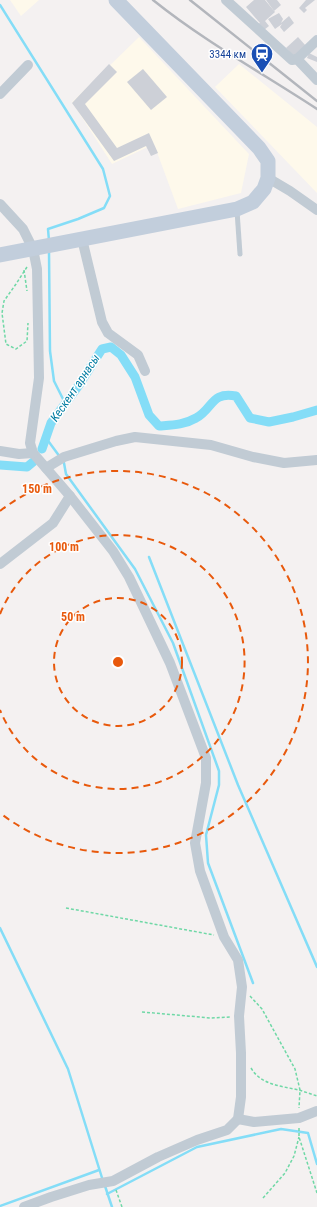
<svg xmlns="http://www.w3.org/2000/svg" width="317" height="1207" viewBox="0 0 317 1207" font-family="'Roboto Condensed',sans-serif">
<rect width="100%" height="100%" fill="#f4f1f1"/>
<!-- commercial -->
<g fill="#fef9eb">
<polygon points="10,0 39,0 21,16"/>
<polygon points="139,37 249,154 241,193 178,209 154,144 112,164 72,102"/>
<polygon points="239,64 317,127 317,193 215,87"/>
</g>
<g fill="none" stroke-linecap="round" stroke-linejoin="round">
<!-- stream -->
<g stroke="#84ddf7" stroke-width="2.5">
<polyline points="0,5 103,169 110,196 104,208 78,219 48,229 49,241"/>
<polyline points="49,252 50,351 54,381 65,403"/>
<polyline points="46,438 60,457"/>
<polyline points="63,461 64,463 66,474 135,569 173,643 219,771 219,785 206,835 208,863 253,983"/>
<polyline points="149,557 238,785 317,967"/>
<polyline points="0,928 68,1069 103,1181"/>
<polyline points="105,1186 112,1207"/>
<polyline points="107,1194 197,1147 281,1129 308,1133 317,1164"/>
<polyline points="0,1206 99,1170"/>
</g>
<!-- canal -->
<g stroke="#84ddf7" stroke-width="9">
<path d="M 42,449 L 51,423 L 79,385 L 102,349 L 111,347 L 121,355 L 135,377 L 149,415 L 159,426 C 172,425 184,425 196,418 C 213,409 211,391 236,396 L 250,418 L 269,422 L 293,417 L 317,410"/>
<polyline points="0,465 27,467 33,462"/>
</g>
</g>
<!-- building -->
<g fill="#cdd0d7">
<polygon points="254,0 265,0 275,12 265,21 269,26 264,30 258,24 260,23 246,7"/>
<polygon points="266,0 277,0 281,5 274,11"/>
<polygon points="306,0 315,0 305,8 307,10 304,13 299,8"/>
<polygon points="279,13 283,19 281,23 289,16 294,23 284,32 280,27 282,24 275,29 268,19"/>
<polygon points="298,37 306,46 295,57 286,48"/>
<polygon points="309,53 317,57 317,62 307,58"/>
<polygon points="109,64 117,72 85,104 117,148 149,133 158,153 151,156 146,146 114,161 72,103"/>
<polygon points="143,69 167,97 151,110 127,82"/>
</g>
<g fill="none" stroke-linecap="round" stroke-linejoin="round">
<!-- path -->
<g stroke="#6fd8a6" stroke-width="1.5" stroke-dasharray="3 2" stroke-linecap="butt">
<polyline points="27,267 16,284 4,301 2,313 6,344 16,349 27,341 28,323"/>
<polyline points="24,270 27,291"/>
<polyline points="66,908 214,935"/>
<polyline points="250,996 262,1009 295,1069 300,1090 299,1108"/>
<polyline points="142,1012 211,1018 231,1017"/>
<path d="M 251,1068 C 261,1085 281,1086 299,1090 C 305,1092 311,1094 317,1096"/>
<polyline points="299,1128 299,1137 317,1193"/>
<polyline points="116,1190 122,1207"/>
<polyline points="263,1198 285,1173 294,1156 299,1137"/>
</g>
<!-- service -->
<polyline stroke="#c1cbd4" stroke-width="5" points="237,211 240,254"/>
<!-- minor -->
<g stroke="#c1cbd4" stroke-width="10">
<polyline points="226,0 292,60 297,59 317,80"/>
<polyline points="297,59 317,40"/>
<polyline points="0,94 28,65"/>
<polyline points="268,178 290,191 317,210"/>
<polyline points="0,204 23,229 33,249 37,269 39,378 30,443 33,453 70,496 113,551 129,577 170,663 206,758 206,783 195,843 200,871 224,937 238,960 242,987 239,1016 241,1053 241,1097 238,1119 227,1130 197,1140 158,1157 113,1181 89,1185 51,1197 24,1207"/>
<polyline points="82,239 102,322 108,333 138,355 145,371"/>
<polyline points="0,451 19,454 33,453"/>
<polyline points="46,468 64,457 116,441 135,437 211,445 253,457 284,463 317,460"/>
<polyline points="0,564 53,523 70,496"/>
<polyline points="238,1119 254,1122 299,1118 317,1111"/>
</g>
<!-- secondary -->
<polyline stroke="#c2cedc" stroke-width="15" points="0,255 237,209 253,202 264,189 268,178 268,161 259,148 116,0"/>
<!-- rail -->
<g stroke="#b3b6bc" stroke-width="2.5">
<path d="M 153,0 C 204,41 262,73 317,109"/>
<polyline points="190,0 317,101"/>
</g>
</g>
<!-- distance rings -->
<g fill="none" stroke="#e8590c" stroke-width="2" stroke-dasharray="7 5">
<circle cx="118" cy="662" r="64"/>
<path d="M0 614A127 127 0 1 1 0 710"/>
<path d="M0 511A191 191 0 1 1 0 813"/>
</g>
<!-- icons -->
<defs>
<g id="station-pin" transform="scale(1.15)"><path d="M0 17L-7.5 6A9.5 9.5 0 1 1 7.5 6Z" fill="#1a4fb4" stroke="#fff"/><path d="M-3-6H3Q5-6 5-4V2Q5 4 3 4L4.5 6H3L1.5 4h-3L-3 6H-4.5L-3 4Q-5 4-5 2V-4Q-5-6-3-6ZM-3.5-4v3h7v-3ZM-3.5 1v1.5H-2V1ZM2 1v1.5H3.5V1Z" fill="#fff"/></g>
</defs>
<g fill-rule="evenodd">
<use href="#station-pin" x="262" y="54"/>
</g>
<g text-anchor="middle" stroke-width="3" stroke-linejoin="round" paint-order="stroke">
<!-- transit labels -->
<g font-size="11" fill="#164399" stroke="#fff" text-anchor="end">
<text x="246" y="58">3344 км</text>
</g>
<!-- water labels -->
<g font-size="12" font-style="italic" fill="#037da2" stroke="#fff">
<text transform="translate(75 388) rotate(-56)" y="4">Кескент арнасы</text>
</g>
</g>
<circle cx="118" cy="662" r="6" fill="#e8590c" stroke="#fff" stroke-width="2"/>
<g font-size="12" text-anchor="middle" font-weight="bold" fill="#e8590c" stroke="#fff" stroke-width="3" stroke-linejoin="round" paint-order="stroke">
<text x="37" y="493">150 m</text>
<text x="64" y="551">100 m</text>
<text x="73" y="621">50 m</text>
</g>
</svg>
